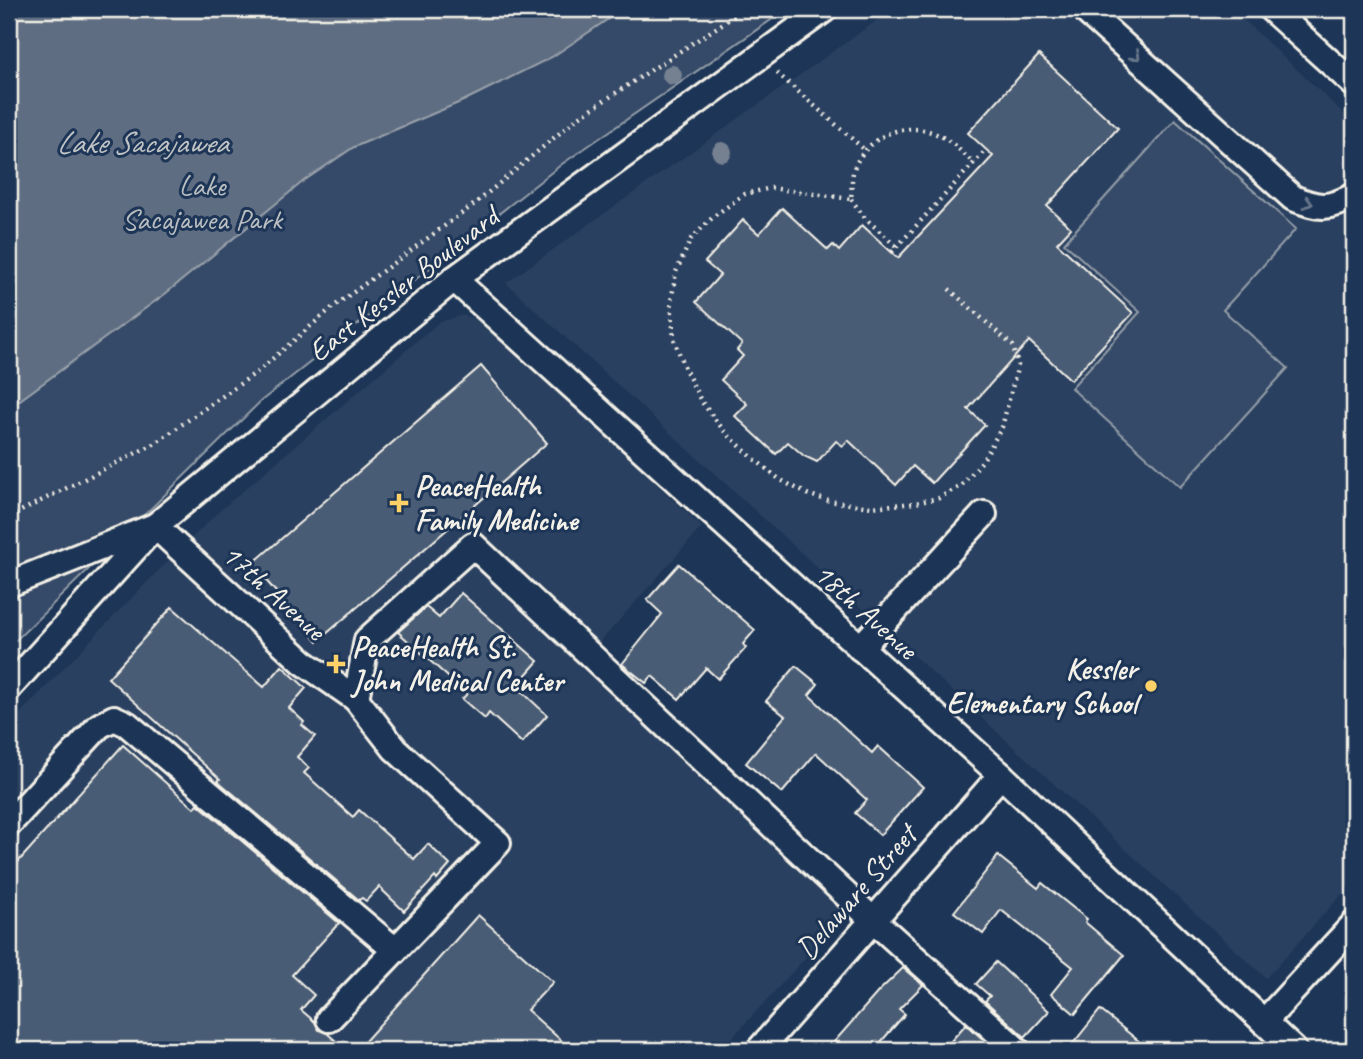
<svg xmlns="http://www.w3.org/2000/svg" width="1363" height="1059" viewBox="0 0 1363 1059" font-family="Caveat,sans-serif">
<rect width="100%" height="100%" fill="#1d3557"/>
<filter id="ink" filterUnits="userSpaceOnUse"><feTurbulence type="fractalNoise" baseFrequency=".0143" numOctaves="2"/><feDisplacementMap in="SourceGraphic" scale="14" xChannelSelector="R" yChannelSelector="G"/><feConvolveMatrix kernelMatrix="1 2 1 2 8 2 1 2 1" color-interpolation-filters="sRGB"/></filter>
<g filter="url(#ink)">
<!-- built -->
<g fill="#2a4060">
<polygon points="893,9 1232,9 1354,123 1354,881 1266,978 506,283"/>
<polygon points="464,315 483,322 702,527 600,642 611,685 852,907 721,1050 9,1050 9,725 144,585 216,514 439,322"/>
</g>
<!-- green -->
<g fill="#354a67" stroke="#949ea8" stroke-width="2">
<polygon points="9,9 787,9 562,164 261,401 9,647"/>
<polygon points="1175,120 1296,229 1223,310 1288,368 1180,487 1071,388 1140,312 1064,243"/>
</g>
<!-- water -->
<polygon fill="#5e6d82" stroke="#9aa2ab" stroke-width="2" points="9,9 623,9 552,57 463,101 354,147 305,180 165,294 9,408"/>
<!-- building -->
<g fill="#485b74" stroke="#f4f1e8" stroke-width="2">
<polygon points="1039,55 1118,128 1047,206 1071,228 1057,243 1133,313 1071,380 1029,341 968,409 985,425 932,483 913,466 896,485 848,440 843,446 836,441 817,462 804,456 788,442 776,454 735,416 747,404 721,380 743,356 737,350 742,344 696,302 720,275 705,262 743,220 759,234 782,208 828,250 833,245 839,251 862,225 898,258 993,156 968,133"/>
<polygon points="481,366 547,443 318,641 252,564"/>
<polygon points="679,564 755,630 743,644 746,648 718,679 706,668 679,699 652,676 646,683 622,664 662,614 647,600"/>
<polygon points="461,593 538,661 516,686 547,715 522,743 489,713 485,719 462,699 467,694 398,632 426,607 439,618"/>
<polygon points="172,607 264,687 282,666 306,688 289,708 304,722 302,725 315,736 297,757 309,768 304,773 353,817 359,810 414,859 428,844 450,865 437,880 435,877 404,911 379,887 366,901 362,898 359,900 218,781 220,779 108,678"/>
<polygon points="796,666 818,684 809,695 872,753 878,746 923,787 880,835 855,813 867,800 816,753 782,793 746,763 785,716 766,701"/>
<polygon points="123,745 194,808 198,804 339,923 292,975 314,995 301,1010 315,1022 319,1030 327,1033 346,1050 9,1050 9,872"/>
<polygon points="998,856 1038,888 1042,883 1087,919 1085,922 1124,955 1075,1014 1051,994 1073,967 1001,910 983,934 954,912"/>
<polygon points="478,915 553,982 527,1010 572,1050 357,1050"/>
<polygon points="996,962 1049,1011 1025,1037 985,1001 990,996 976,984"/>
<polygon points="903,968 923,985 899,1009 905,1014 874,1050 827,1050 879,991"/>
<polygon points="1100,1010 1150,1050 1068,1050"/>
<polygon points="966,1024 995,1050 943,1050"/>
</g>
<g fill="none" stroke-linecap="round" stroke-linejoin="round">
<!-- minor casing -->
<g stroke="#f4f1e8" stroke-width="30">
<g id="minor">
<path d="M 1087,9 L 1088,13 L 1293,198 C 1321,209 1327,209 1354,196"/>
<polyline points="1271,9 1354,84"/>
<polyline points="454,279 1001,775 1294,1050"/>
<polyline points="155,526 303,662 356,699 395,749 498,843 329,1019"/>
<polyline points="9,584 155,526 454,279 825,9"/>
<polyline points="860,648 984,514"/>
<polyline points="9,688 150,532"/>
<polyline points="356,699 367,640 473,545 873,920 1017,1050"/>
<polyline points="9,824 99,726 114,718 127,724 395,950"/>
<polyline points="1264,1022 1354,924"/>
<polyline points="759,1050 1001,775"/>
</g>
</g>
<!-- path -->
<g stroke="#f4f1e8" stroke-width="4.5" stroke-dasharray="2 5" stroke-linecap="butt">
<polyline points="777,73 866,151"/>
<polyline points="851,199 865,218 897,247"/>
<polyline points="892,252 986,150"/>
<path d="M 949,289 L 1013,346 L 1018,365 L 1002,427 L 983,460 L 962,485 L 939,498 L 915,503 L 871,507 L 829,501 L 807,494 L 779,479 L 753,458 L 725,432 L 701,401 L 685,369 L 674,339 L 671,302 L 676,272 L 691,239 L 714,216 L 745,194 L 771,188 L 851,199 C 852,189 851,175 855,166 C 869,136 903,121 934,133 C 950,139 962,152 974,164"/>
<polyline points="9,517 154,444 257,372 333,307 472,206 579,117 745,9"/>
</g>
<!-- minor -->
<use href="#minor" stroke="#1d3557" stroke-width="24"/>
</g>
<!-- trees -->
<g fill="#748191">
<circle cx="672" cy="75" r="10"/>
<circle cx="722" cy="152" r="10"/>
</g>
<!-- one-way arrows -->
<defs><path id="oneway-chevron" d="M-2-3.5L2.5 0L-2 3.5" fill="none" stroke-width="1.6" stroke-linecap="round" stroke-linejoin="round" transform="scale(1.75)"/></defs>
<g stroke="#68778a">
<use href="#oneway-chevron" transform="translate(1136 56) rotate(42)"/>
<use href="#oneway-chevron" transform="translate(1308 203) rotate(16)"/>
</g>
</g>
<!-- markers -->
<g fill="#ffd166" stroke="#1d3557" stroke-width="2.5">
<path d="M395.5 492.5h7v7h7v7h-7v7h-7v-7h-7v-7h7z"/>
<path d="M332.5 653.5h7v7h7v7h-7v7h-7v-7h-7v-7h7z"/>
<circle cx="1151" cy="686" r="7"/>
</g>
<g text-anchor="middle" stroke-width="6" stroke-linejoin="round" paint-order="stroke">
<!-- park labels -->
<g font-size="30" fill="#bbbfc1" stroke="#1d3557">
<text x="202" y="195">Lake<tspan x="202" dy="34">Sacajawea Park</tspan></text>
</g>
<!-- street labels -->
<g font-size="30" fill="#f4f1e8" stroke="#1d3557">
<text transform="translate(403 284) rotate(-38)" y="10">East Kessler Boulevard</text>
<text transform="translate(274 592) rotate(42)" y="10">17th Avenue</text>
<text transform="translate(866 611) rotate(42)" y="10">18th Avenue</text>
<text transform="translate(856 892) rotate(-49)" y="10">Delaware Street</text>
</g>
<!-- poi labels -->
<g font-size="30" font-weight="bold" fill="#f4f1e8" stroke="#1d3557" text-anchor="start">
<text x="415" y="496">PeaceHealth<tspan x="415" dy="34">Family Medicine</tspan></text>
<text x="352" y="657">PeaceHealth St.<tspan x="352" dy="34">John Medical Center</tspan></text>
<text x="1137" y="679" text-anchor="end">Kessler<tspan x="1137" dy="34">Elementary School</tspan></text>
</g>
<!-- water labels -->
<g font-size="32" font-style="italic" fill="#c0c3c4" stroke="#1d3557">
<text x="142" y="153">Lake Sacajawea</text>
</g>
</g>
<!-- margin -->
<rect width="1363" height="1059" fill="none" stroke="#1d3557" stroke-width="35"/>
<rect x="18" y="18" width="1328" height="1024" fill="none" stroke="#f4f1e8" stroke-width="2.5" filter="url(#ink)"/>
</svg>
